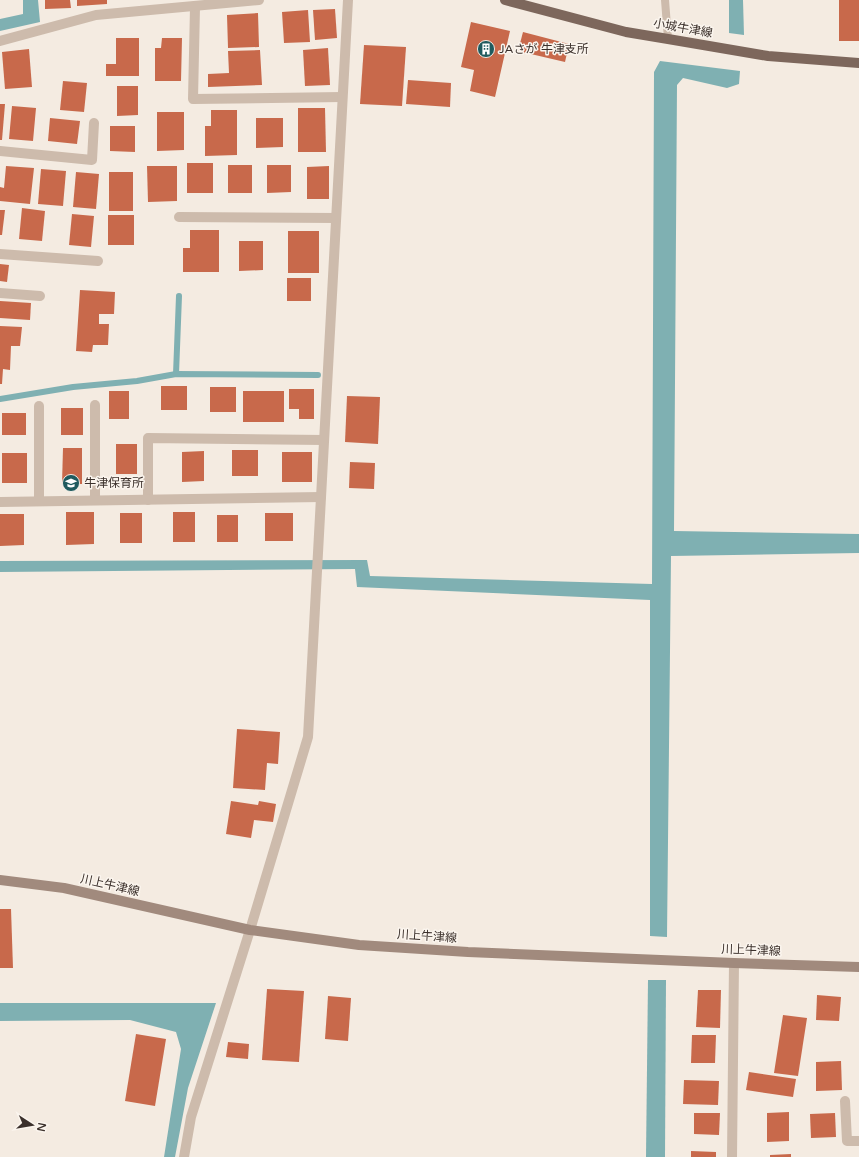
<svg xmlns="http://www.w3.org/2000/svg" width="859" height="1157" viewBox="0 0 859 1157" font-family="'Varela Round','Noto Sans JP',sans-serif">
<rect width="100%" height="100%" fill="#f4ebe1"/>
<!-- water -->
<g fill="#7fb0b2">
<polygon points="23,0 38,0 40,22 0,31 0,19 23,14"/>
<polygon points="729,0 743,0 744,35 729,33"/>
<polygon points="660,61 740,71 739,84 727,88 683,78 677,85 674,531 859,534 859,553 671,556 667,937 650,936 650,600 357,587 355,569 0,572 0,561 367,560 370,576 652,584 654,72"/>
<polygon points="648,980 666,980 665,1157 646,1157"/>
<polygon points="0,1003 216,1003 188,1088 175,1157 164,1157 181,1049 176,1032 130,1020 0,1021"/>
</g>
<g fill="none" stroke-linecap="round" stroke-linejoin="round">
<!-- stream -->
<g stroke="#7fb0b2" stroke-width="6">
<polyline points="176,374 179,296"/>
<polyline points="0,399 73,387 137,381 176,374 318,375"/>
</g>
</g>
<!-- building -->
<g fill="#c8694b">
<polygon points="45,0 70,0 71,8 45,9"/>
<polygon points="77,0 107,0 107,4 77,6"/>
<rect x="839" y="0" width="20" height="41"/>
<polygon points="335,9 337,38 315,40 313,10"/>
<polygon points="308,10 310,42 284,43 282,12"/>
<polygon points="258,13 259,47 228,48 227,15"/>
<polygon points="471,22 510,31 495,97 470,91 474,70 461,67"/>
<polygon points="523,32 569,44 565,62 518,51"/>
<polygon points="116,38 139,38 139,76 106,76 106,64 116,64"/>
<polygon points="162,38 182,38 181,81 155,81 155,48 161,48"/>
<polygon points="364,45 406,47 402,106 360,104"/>
<polygon points="328,48 330,85 305,86 303,50"/>
<polygon points="29,49 32,87 5,89 2,52"/>
<polygon points="260,50 262,85 208,87 208,74 229,73 228,51"/>
<polygon points="408,80 451,83 450,107 406,104"/>
<polygon points="63,81 87,83 84,112 60,110"/>
<polygon points="117,86 138,86 138,115 117,116"/>
<polygon points="0,104 5,104 2,140 0,140"/>
<polygon points="12,106 36,108 33,141 9,139"/>
<polygon points="298,108 325,108 326,152 298,152"/>
<polygon points="211,110 237,110 237,155 205,156 205,126 211,126"/>
<polygon points="157,112 184,112 184,150 157,151"/>
<polygon points="50,118 80,121 77,144 48,141"/>
<polygon points="256,118 283,118 283,147 256,148"/>
<polygon points="110,126 135,126 135,152 110,151"/>
<rect x="187" y="163" width="26" height="30"/>
<rect x="228" y="165" width="24" height="28"/>
<polygon points="267,165 291,165 291,192 267,193"/>
<polygon points="6,166 34,168 30,204 0,201 0,187 4,188"/>
<polygon points="147,166 177,166 177,201 148,202"/>
<polygon points="329,166 329,199 307,199 307,167"/>
<polygon points="41,169 66,171 63,206 38,204"/>
<polygon points="76,172 99,174 96,209 73,207"/>
<rect x="109" y="172" width="24" height="39"/>
<polygon points="22,208 45,211 42,241 19,239"/>
<polygon points="0,210 5,210 2,235 0,235"/>
<polygon points="72,214 94,216 91,247 69,245"/>
<rect x="108" y="215" width="26" height="30"/>
<polygon points="190,230 219,230 219,272 183,272 183,248 190,248"/>
<rect x="288" y="231" width="31" height="42"/>
<polygon points="239,241 263,241 263,270 239,271"/>
<polygon points="0,264 9,265 7,282 0,281"/>
<rect x="287" y="278" width="24" height="23"/>
<polygon points="80,290 115,292 114,314 99,314 99,324 109,324 108,345 93,345 92,352 76,351"/>
<polygon points="0,301 31,303 30,320 0,318"/>
<polygon points="0,326 22,327 20,346 11,346 10,370 3,369 2,384 0,384"/>
<rect x="161" y="386" width="26" height="24"/>
<rect x="210" y="387" width="26" height="25"/>
<polygon points="289,389 314,389 314,419 299,419 299,409 289,409"/>
<rect x="109" y="391" width="20" height="28"/>
<rect x="243" y="391" width="41" height="31"/>
<polygon points="347,396 380,397 378,444 345,442"/>
<rect x="61" y="408" width="22" height="27"/>
<rect x="2" y="413" width="24" height="22"/>
<rect x="116" y="444" width="21" height="30"/>
<polygon points="63,448 82,448 82,484 62,484"/>
<rect x="232" y="450" width="26" height="26"/>
<polygon points="204,451 204,481 182,482 182,452"/>
<rect x="282" y="452" width="30" height="30"/>
<rect x="2" y="453" width="25" height="30"/>
<polygon points="350,462 375,463 374,489 349,488"/>
<polygon points="66,512 94,512 94,544 66,545"/>
<rect x="173" y="512" width="22" height="30"/>
<rect x="120" y="513" width="22" height="30"/>
<rect x="265" y="513" width="28" height="28"/>
<polygon points="0,514 24,514 24,545 0,546"/>
<rect x="217" y="515" width="21" height="27"/>
<polygon points="237,729 280,732 278,764 267,763 265,790 233,788"/>
<polygon points="231,801 258,805 259,801 276,804 273,822 254,820 251,838 226,834"/>
<polygon points="0,909 11,909 13,968 0,968"/>
<polygon points="267,989 304,991 299,1062 262,1060"/>
<polygon points="698,990 721,990 720,1028 696,1027"/>
<polygon points="817,995 841,997 839,1021 816,1020"/>
<polygon points="328,996 351,998 348,1041 325,1039"/>
<polygon points="783,1015 807,1018 798,1076 774,1073"/>
<polygon points="136,1034 166,1039 155,1106 125,1101"/>
<polygon points="692,1035 716,1035 715,1063 691,1063"/>
<polygon points="228,1042 249,1044 248,1059 226,1057"/>
<polygon points="841,1061 842,1090 816,1091 816,1062"/>
<polygon points="749,1072 796,1079 793,1097 746,1090"/>
<polygon points="684,1080 719,1081 718,1105 683,1104"/>
<polygon points="789,1112 789,1141 767,1142 767,1113"/>
<polygon points="694,1113 720,1113 719,1135 694,1134"/>
<polygon points="835,1113 836,1137 811,1138 810,1114"/>
<polygon points="691,1151 716,1152 716,1157 691,1157"/>
<polygon points="791,1154 791,1157 770,1157 770,1155"/>
</g>
<g fill="none" stroke-linecap="round" stroke-linejoin="round">
<!-- lane -->
<polyline stroke="#cdbbac" stroke-width="8" points="665,0 668,39"/>
<!-- street -->
<g stroke="#cdbbac" stroke-width="10">
<polyline points="195,7 193,99 342,97"/>
<polyline points="0,41 96,15 259,0"/>
<polyline points="0,151 92,160 94,123"/>
<polyline points="179,217 336,218"/>
<polyline points="0,254 98,261"/>
<polyline points="0,293 40,296"/>
<polyline points="95,500 95,405"/>
<polyline points="148,500 148,438 324,440"/>
<polyline points="39,501 39,406"/>
<polyline points="0,502 321,497"/>
<polyline points="845,1101 847,1141 859,1141"/>
<polyline points="184,1157 191,1117 250,930 308,737 348,0"/>
<polyline points="732,1157 734,963"/>
</g>
<!-- secondary -->
<polyline stroke="#a18a7d" stroke-width="10" points="0,880 64,888 250,930 359,945 468,952 734,963 859,967"/>
<!-- primary -->
<polyline stroke="#7d675c" stroke-width="10" points="505,0 626,32 668,39 768,56 859,63"/>
</g>
<!-- icons -->
<defs>
<g id="building-disc" transform="scale(0.9)"><circle r="9.5" fill="#1f5a5e" stroke="#fbf5ee"/><path d="M-4-6H4V6H1V3H-1V6H-4ZM-2.5-4.3h1.7v1.8h-1.7ZM.8-4.3h1.7v1.8H.8ZM-2.5-1h1.7V.8h-1.7ZM.8-1h1.7V.8H.8Z" fill="#fff"/></g>
<g id="school-disc" transform="scale(0.9)"><circle r="9.5" fill="#1f5a5e" stroke="#fbf5ee"/><path d="M0-5L7-2L0 1L-7-2ZM-4 1L0 2.5L4 1V4Q0 6-4 4Z" fill="#fff"/></g>
</defs>
<g fill-rule="evenodd">
<use href="#building-disc" x="486" y="49"/>
<use href="#school-disc" x="71" y="483"/>
</g>
<g text-anchor="middle" stroke-width="3" stroke-linejoin="round" paint-order="stroke">
<!-- street labels -->
<g font-size="12" fill="#3b302b" stroke="#fbf5ee">
<text transform="translate(683 28) rotate(10)" y="4">小城牛津線</text>
<text transform="translate(110 885) rotate(13)" y="4">川上牛津線</text>
<text transform="translate(427 936) rotate(4)" y="4">川上牛津線</text>
<text transform="translate(751 950) rotate(2)" y="4">川上牛津線</text>
</g>
<!-- poi labels -->
<g font-size="12" fill="#3b302b" stroke="#fbf5ee" text-anchor="start">
<text x="499" y="53">JAさが 牛津支所</text>
<text x="84" y="487">牛津保育所</text>
</g>
</g>
<!-- north arrow -->
<g transform="translate(32 1125) rotate(102)" stroke="#fbf5ee" stroke-width="3" paint-order="stroke">
<path d="M0-3L7 15L0 10L-7 15Z" fill="#3b302b"/>
<text y="-6" font-size="11" font-weight="bold" text-anchor="middle" fill="#3b302b">N</text>
</g>
</svg>
